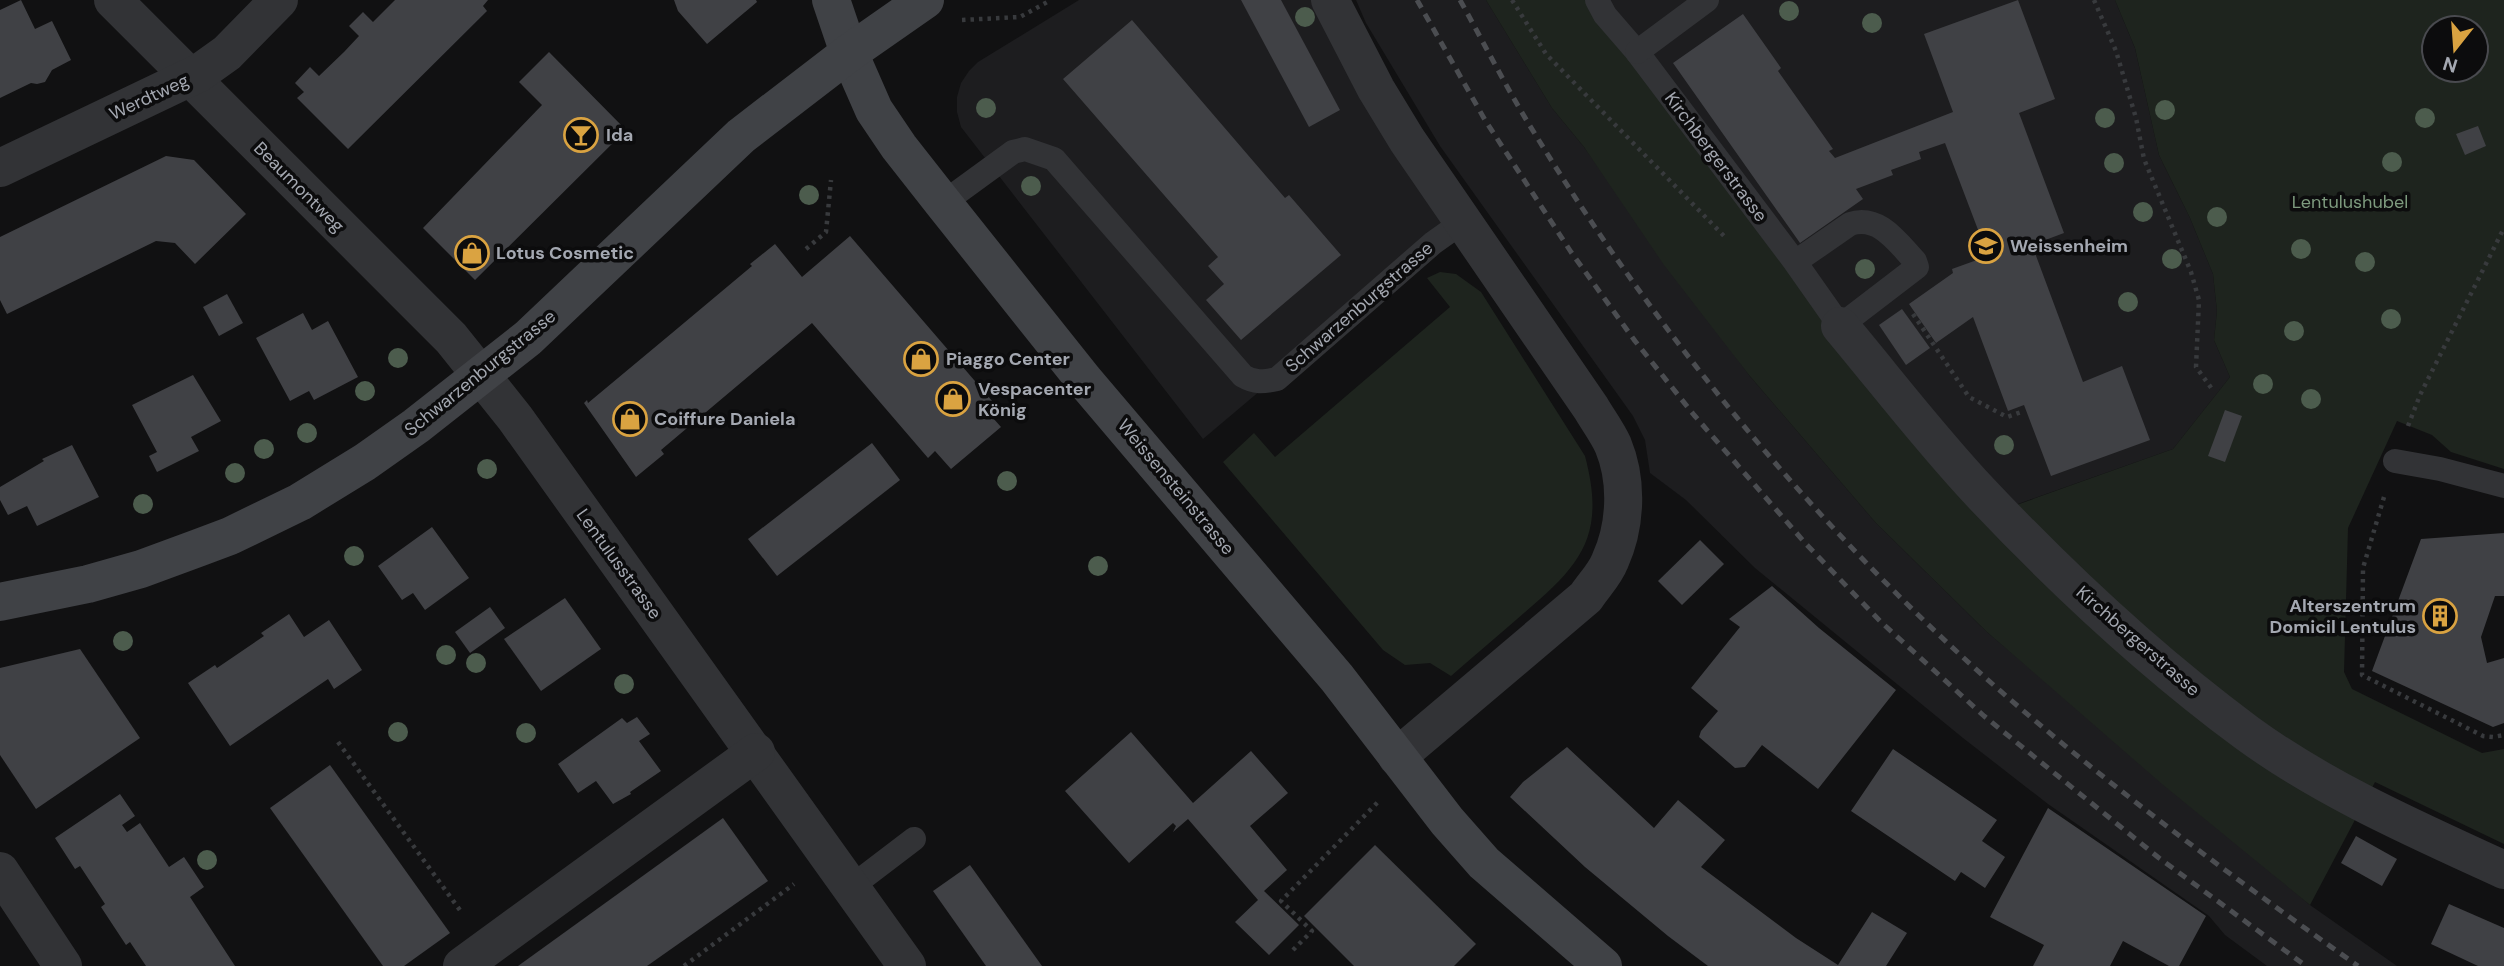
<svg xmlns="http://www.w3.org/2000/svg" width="2504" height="966" viewBox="0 0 2504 966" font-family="'DM Sans',sans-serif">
<rect width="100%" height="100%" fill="#111112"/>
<!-- built -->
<g fill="#1d1d1f">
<polygon points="1079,0 1313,0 1448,232 1203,439 961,127 957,112 957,97 961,83 969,71 978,62"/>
<polygon points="1356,0 1486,0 1552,108 1584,147 1749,375 1876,523 1987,632 2310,905 2397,966 2267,966 2225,935 2209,916 2048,804 1963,738 1755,568 1686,500 1650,473 1645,440 1633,416 1440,146 1366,23"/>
<polygon points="1604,0 2115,0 2135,48 2159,155 2190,218 2213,274 2217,311 2214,340 2230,377 2173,449 1990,514"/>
</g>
<!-- green -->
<g fill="#1e241e" fill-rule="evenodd">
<path d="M 1486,0 L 1604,0 L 1991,514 L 2173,449 L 2230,377 L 2214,340 L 2217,311 L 2213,274 L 2190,218 L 2159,155 L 2135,48 L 2115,0 L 2504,0 L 2504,469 L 2451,452 L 2432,435 L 2397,421 L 2348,528 L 2344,672 L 2352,689 L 2482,753 L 2504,749 L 2504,844 L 2375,782 L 2310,905 L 2162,784 L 1987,632 L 1876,523 L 1749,375 L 1664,265 L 1584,147 L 1552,108 ZM 2434,28 L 2476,28 L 2476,70 L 2434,70 Z"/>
<path d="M 1440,272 L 1456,274 L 1481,292 L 1585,456 C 1606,535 1582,564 1524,613 C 1500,634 1475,655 1451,676 L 1430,663 L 1405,665 L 1383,650 L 1223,462 L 1254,433 L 1275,457 L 1450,307 L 1427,278 Z"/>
</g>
<!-- building -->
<g fill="#404145">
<polygon points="21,0 35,29 52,21 71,60 52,70 45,82 37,84 31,83 0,98 0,10"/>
<polygon points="395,0 488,0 483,6 487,11 348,149 297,98 304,92 295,83 310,67 319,76 344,52 359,36 349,26 363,12 373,22"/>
<polygon points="674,0 756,0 757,2 707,44 678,11"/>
<polygon points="1241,0 1281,0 1340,110 1309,127"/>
<polygon points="2018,0 2055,99 2019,113 2064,233 2032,245 2083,382 2122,366 2150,440 2051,476 2024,405 2008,411 1973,317 1936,343 1909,304 1953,273 1952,269 1988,256 1945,143 1919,152 1921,159 1891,170 1893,175 1856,189 1863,199 1800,243 1673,63 1743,14 1781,68 1778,71 1833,149 1829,151 1835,158 1953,112 1924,34"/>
<polygon points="1132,20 1285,198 1289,195 1341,255 1241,340 1206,300 1224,284 1208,266 1218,257 1063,79"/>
<polygon points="549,52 626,130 475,280 423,228 542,105 519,82"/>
<polygon points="2478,126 2486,146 2465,155 2456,134"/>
<polygon points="166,156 194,160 246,214 195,264 175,243 156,241 7,314 0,300 0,237"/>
<polygon points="850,236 993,402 985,409 1001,427 951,469 935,451 928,458 812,323 661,450 664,454 636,477 584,403 587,400 588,403 672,333 752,266 750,264 775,244 802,277"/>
<polygon points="227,294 243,323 219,336 203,307"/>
<polygon points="1902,309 1930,348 1906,365 1879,325"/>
<polygon points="303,313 312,330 328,321 358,377 314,400 309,391 290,401 256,338"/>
<polygon points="193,375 221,421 191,437 199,451 157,472 149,456 157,452 132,405"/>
<polygon points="2225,410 2242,416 2225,462 2208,456"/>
<polygon points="872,443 900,480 777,576 748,539"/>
<polygon points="72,445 99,497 37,526 27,506 8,515 0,500 0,487 44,461 42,459"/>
<polygon points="432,527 469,578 425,610 413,593 402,600 378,566"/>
<polygon points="2504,533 2504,596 2495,596 2481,637 2487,663 2504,658 2504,723 2493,727 2372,671 2421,539"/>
<polygon points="1700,540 1724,564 1682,605 1658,581"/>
<polygon points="1772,586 1819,628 1896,690 1818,789 1762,745 1745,767 1735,768 1699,737 1701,731 1718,711 1691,688 1740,627 1729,619"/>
<polygon points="565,598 601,649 541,691 504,639"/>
<polygon points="490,607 505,628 470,653 455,632"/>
<polygon points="289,614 304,637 329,620 362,670 334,689 328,679 230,746 188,683 215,665 217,668 264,636 261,633"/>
<polygon points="80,649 140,738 36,809 0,755 0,668"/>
<polygon points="637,717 650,734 639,741 661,771 630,792 631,794 613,804 596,781 578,793 558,764 622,718 627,723"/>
<polygon points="1131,732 1193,803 1251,751 1288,793 1250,826 1287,870 1264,891 1299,925 1269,955 1235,922 1258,900 1188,819 1173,832 1176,826 1173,823 1129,863 1065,791"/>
<polygon points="1567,747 1654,828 1678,800 1725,840 1701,867 1796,938 1838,965 1872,912 1907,933 1886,966 1708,966 1668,936 1585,867 1510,797 1523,782"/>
<polygon points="1893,749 1997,820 1982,841 2005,857 1985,888 1961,872 1955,881 1851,811"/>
<polygon points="330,765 450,933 404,966 383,966 270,808"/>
<polygon points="120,794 135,816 122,825 127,832 140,823 169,867 184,857 204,887 190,897 235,966 146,966 130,942 126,945 101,907 105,904 80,866 75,869 55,838"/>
<polygon points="2048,808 2206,916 2179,966 2169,966 2123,941 2110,966 2033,966 2044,945 1990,917"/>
<polygon points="723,818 768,881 647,966 518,966"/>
<polygon points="2356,836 2397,859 2382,886 2341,863"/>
<polygon points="1375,845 1476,944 1454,966 1354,966 1304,916"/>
<polygon points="970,865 1042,966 986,966 933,891"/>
<polygon points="2449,904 2504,928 2504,966 2478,966 2431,944"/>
</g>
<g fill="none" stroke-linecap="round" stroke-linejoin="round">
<!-- path -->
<g stroke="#383a3d" stroke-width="4.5" stroke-dasharray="3.5 5" stroke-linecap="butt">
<polyline points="1512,0 1546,54 1726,238"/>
<polyline points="2094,0 2116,51 2136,118 2144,159 2191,272 2199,300 2196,367 2212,389"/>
<polyline points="962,20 1020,17 1051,0"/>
<polyline points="806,249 826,232 831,180"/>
<polyline points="1913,314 1969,397 2007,417 2024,411"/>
<polyline points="2408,426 2420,395 2504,228"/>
<polyline points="2384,497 2363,568 2362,675 2483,736 2493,737 2504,735"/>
<polyline points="338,742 462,913"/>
<polyline points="1293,950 1312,931 1281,901 1378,802"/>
<polyline points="684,966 794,884"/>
</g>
<!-- lane -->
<g stroke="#323336" stroke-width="24">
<path d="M 1597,0 L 1605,15 L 1637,52 L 1795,262 L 1840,326 L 1917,267 L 1915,261 C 1898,243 1879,214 1850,224 L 1795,262"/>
<polyline points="1637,52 1707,0"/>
<path d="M 943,203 L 1013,152 L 1025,149 L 1054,159 L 1243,376 C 1255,383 1263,382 1277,379 L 1433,243 L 1464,221"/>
<polyline points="2395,461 2440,469 2504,486"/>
<polyline points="851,887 914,839"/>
</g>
<!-- street -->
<g stroke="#323336" stroke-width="38">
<polyline points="113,0 451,338 515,418 907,966"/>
<path d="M 1330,0 L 1376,89 L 1407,140 L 1591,408 C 1598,420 1607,432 1613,445 C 1628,481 1626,526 1610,561 C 1605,574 1594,585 1586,597 L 1397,757"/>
<polyline points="0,168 199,73 227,53 279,0"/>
<path d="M 1840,326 C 1886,381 1931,440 1980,492 C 2062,579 2151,662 2247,733 C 2325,790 2417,830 2504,870"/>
<polyline points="0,871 63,966"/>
<polyline points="462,966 756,752"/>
</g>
<!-- secondary -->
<g stroke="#404246" stroke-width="38">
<polyline points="831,0 849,53 874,110 899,147 943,203 1084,380 1337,678 1447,821 1484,863 1603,966"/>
<polyline points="0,602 88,584 141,569 198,548 230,536 300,502 365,462 416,426 528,338 741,136 849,53 925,0"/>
</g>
<!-- rail -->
<g stroke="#4b4d51" stroke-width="5" stroke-dasharray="9 7" stroke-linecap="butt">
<polyline points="1417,0 1485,120 1571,252 1635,341 1694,415 1806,544 1881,622 1984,716 2159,858 2306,966"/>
<path d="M 1460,0 C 1485,45 1508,91 1535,134 C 1660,338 1818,530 1997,688 C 2111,788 2234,878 2358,966"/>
</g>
</g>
<!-- trees -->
<g fill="#4c5c4d">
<circle cx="1789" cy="11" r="10"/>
<circle cx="1305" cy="17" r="10"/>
<circle cx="1872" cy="23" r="10"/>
<circle cx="986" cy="108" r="10"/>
<circle cx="2165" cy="110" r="10"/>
<circle cx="2105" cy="118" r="10"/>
<circle cx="2425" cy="118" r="10"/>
<circle cx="2392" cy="162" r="10"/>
<circle cx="2114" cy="163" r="10"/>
<circle cx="1031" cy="186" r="10"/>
<circle cx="809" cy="195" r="10"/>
<circle cx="2143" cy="212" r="10"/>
<circle cx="2217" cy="217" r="10"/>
<circle cx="2301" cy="249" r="10"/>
<circle cx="2172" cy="259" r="10"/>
<circle cx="2365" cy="262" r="10"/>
<circle cx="1865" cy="269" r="10"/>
<circle cx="2128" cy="302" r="10"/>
<circle cx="2391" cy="319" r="10"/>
<circle cx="2294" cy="331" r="10"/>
<circle cx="398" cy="358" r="10"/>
<circle cx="2263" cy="384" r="10"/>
<circle cx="365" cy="391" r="10"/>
<circle cx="2311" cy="399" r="10"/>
<circle cx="307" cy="433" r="10"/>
<circle cx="2004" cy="445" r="10"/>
<circle cx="264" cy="449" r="10"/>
<circle cx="487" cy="469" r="10"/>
<circle cx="235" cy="473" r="10"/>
<circle cx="1007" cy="481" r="10"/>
<circle cx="143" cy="504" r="10"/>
<circle cx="354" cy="556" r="10"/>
<circle cx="1098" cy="566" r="10"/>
<circle cx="123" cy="641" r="10"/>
<circle cx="446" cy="655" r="10"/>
<circle cx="476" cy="663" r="10"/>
<circle cx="624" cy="684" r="10"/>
<circle cx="398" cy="732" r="10"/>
<circle cx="526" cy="733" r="10"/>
<circle cx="207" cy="860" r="10"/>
</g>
<!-- icons -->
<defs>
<g id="bar-ring" transform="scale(1.75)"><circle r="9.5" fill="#0c0c0d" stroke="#daa341" stroke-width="1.5"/><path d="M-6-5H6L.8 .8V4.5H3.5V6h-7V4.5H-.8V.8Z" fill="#daa341"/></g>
<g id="school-ring" transform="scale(1.75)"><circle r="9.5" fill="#0c0c0d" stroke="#daa341" stroke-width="1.5"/><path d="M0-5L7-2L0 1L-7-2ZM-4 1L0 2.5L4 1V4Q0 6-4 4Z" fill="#daa341"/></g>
<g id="shop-ring" transform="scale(1.75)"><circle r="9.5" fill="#0c0c0d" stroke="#daa341" stroke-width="1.5"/><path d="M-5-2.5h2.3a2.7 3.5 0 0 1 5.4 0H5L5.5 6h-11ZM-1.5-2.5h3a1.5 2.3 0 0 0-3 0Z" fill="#daa341"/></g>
<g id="building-ring" transform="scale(1.75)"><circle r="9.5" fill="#0c0c0d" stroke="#daa341" stroke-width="1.5"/><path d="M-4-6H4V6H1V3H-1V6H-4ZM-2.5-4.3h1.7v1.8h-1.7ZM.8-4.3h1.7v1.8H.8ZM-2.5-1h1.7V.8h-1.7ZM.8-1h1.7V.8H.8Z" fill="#daa341"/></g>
</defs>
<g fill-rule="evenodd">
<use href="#bar-ring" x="581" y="135"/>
<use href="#school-ring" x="1986" y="246"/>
<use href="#shop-ring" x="472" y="253"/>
<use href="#shop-ring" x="921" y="359"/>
<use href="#shop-ring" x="953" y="399"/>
<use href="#shop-ring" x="630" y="419"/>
<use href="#building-ring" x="2440" y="616"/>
</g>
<g text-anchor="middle" stroke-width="7" stroke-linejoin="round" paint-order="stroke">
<!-- street labels -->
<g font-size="18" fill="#a4a8b1" stroke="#0c0c0d">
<text transform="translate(149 97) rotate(-25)" y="6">Werdtweg</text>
<text transform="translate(1716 157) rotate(53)" y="6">Kirchbergerstrasse</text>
<text transform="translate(299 187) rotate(45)" y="6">Beaumontweg</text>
<text transform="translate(1359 307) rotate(-41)" y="6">Schwarzenburgstrasse</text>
<text transform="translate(480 373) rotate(-39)" y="6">Schwarzenburgstrasse</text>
<text transform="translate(1176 487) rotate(50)" y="6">Weissensteinstrasse</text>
<text transform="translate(619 564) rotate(54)" y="6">Lentulusstrasse</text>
<text transform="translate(2138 641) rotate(41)" y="6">Kirchbergerstrasse</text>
</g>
<!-- poi labels -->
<g font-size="18" font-weight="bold" fill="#a4a8b1" stroke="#0c0c0d" text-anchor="start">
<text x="606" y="141">Ida</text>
<text x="2010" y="252">Weissenheim</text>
<text x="496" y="259">Lotus Cosmetic</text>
<text x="946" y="365">Piaggo Center</text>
<text x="978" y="395">Vespacenter<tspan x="978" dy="21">König</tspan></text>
<text x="654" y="425">Coiffure Daniela</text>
<text x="2416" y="612" text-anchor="end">Alterszentrum<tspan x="2416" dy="21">Domicil Lentulus</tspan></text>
</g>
<!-- park labels -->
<g font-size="18" fill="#7d9a7e" stroke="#0c0c0d">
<text x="2350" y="208">Lentulushubel</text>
</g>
</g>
<!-- north arrow -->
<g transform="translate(2455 49) rotate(197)"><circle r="33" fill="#0c0c0d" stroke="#494a4f" stroke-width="2"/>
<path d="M0-5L12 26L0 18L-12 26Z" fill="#daa341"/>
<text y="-10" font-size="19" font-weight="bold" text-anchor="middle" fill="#a4a8b1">N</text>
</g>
</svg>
